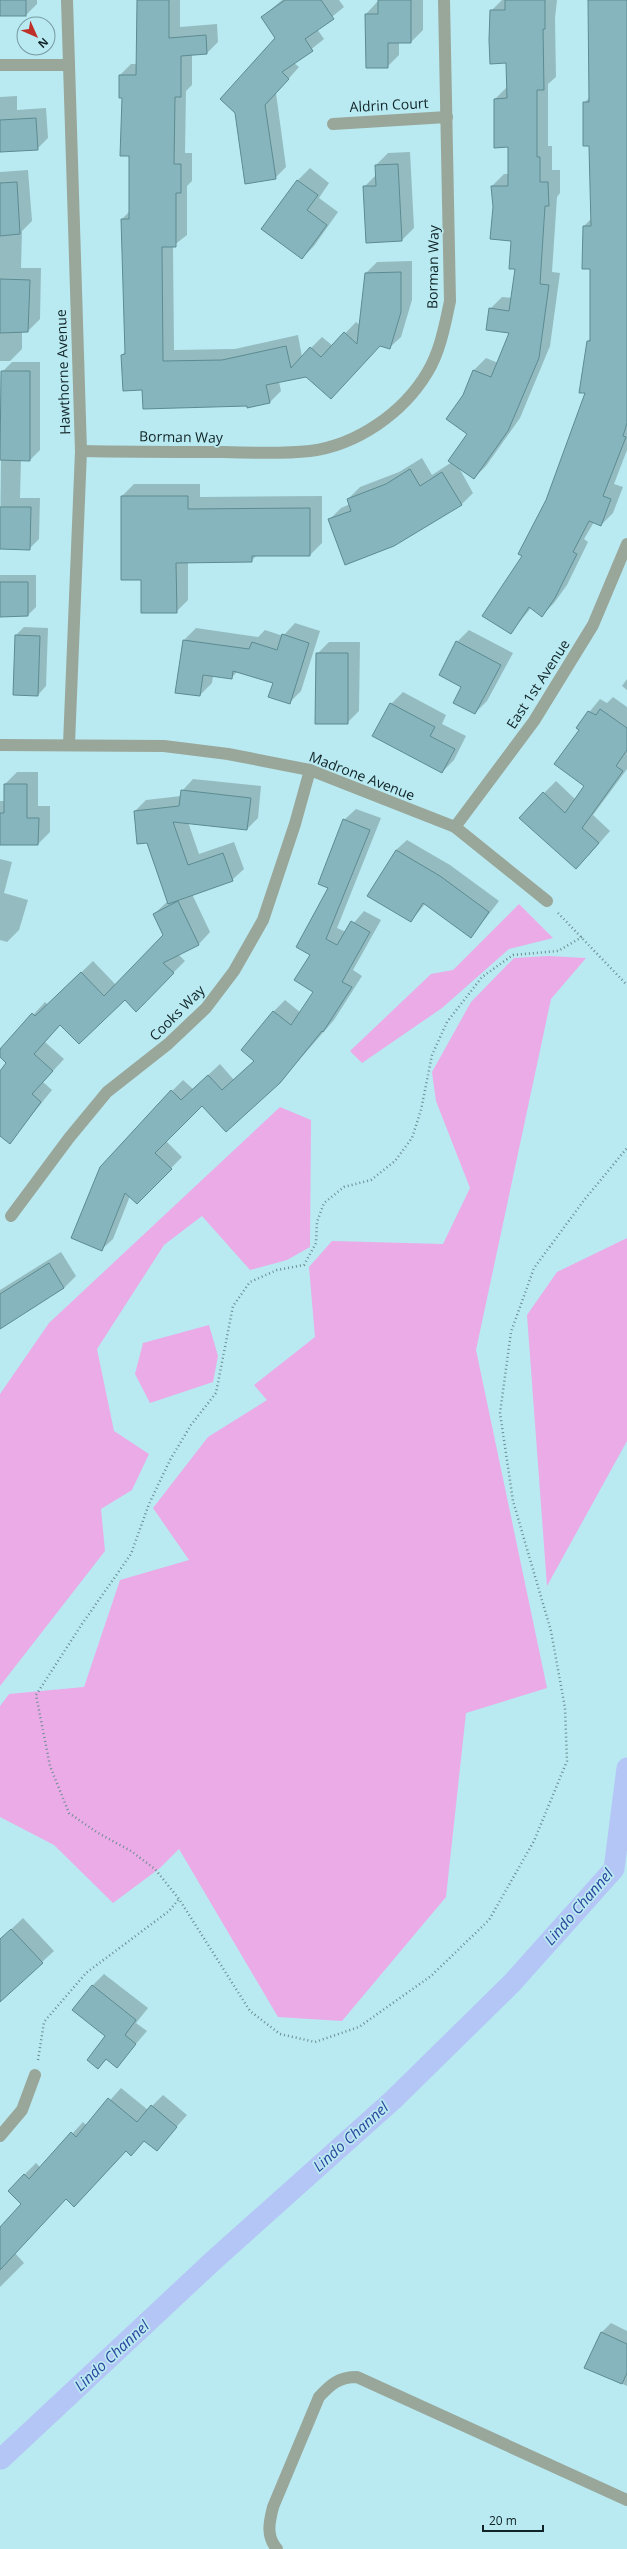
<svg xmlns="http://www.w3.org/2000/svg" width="627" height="2549" viewBox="0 0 627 2549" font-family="'Open Sans',sans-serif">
<rect width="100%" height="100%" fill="#b9eaf1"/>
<!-- green -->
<g fill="#eaabe7">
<polygon points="519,904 553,938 509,949 442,1008 362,1063 350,1051 431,974 453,970"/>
<polygon points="548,956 586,958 551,999 476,1350 547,1688 466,1713 446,1897 342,2021 278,2017 179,1849 160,1868 113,1903 54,1845 0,1817 0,1706 9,1694 84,1687 120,1580 189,1560 153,1508 208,1437 267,1400 254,1385 315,1337 309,1267 332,1241 443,1244 470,1188 436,1101 432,1072 471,1002 514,958"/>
<polygon points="280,1107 311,1120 310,1247 287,1260 250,1270 202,1216 164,1245 97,1349 114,1431 149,1454 132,1490 101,1509 105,1551 0,1686 0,1394 49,1323"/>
<polygon points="627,1238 627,1441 547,1586 527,1315 557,1272"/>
<polygon points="209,1325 218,1356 213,1382 150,1403 135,1374 143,1343"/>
</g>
<!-- shadow -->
<g fill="#0003">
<polygon points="0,0 37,0 37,4 26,15"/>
<polygon points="138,0 180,0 180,27 217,24 218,42 207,53 192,54 192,85 186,91 185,153 192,153 192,181 187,186 187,235 173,246 174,350 235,349 298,335 302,357 322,337 333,346 356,322 360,325 365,274 377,262 412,261 412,300 401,337 389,348 381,345 307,375 279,382 281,391 270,402 248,405 143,389 122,355 126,351 122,219 130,211 130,155 120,75 131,64 137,64"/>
<polygon points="282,0 339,0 344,7 317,29 324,39 294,63 299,67 276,93 286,167 275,178 236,113 276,38 262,17"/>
<polygon points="379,0 423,0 423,30 411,42 399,42 399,55 387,67 366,14"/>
<polygon points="502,0 557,0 555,18 556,77 548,84 548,146 552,146 552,170 560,170 560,193 557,197 552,272 560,273 550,346 520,418 486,466 474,478 458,466 473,493 461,505 329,520 341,508 350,504 348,499 360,487 399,472 422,458 432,475 452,462 469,433 464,395 474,370 486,358 498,363 511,332 490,309 502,297 512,298 516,268 512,240 494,207 492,186 504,174 509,174 509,146 495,147 495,99 507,87 507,62 491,11"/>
<polygon points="590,0 627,0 627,450 614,484 623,487 613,513 601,525 594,522 584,539 588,542 567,585 554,603 542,615 531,608 510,633 524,556 547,501 586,393 588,341 591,338 591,268 583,268 584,226 592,218 590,145 584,103 590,97"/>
<polygon points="17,96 17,110 46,108 48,138 37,149 0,149 0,97"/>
<polygon points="410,152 414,228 402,240 364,187 377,174 376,165 388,153"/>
<polygon points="310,168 329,183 319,198 338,212 314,246 302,258 263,229 298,180"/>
<polygon points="28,170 32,221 22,231 21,268 41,268 40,319 28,331 22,331 22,349 10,361 0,361 0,172"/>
<polygon points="12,362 40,362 40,450 30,460 21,459 20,498 40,498 39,539 29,549 0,548 2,372"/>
<polygon points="134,484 200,484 200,497 322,496 322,543 310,555 257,555 251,561 188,561 188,600 176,612 142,579 122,496"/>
<polygon points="0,575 36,575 36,607 28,615 0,616"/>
<polygon points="295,623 320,631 301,691 289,703 274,682 238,671 231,678 213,676 212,683 200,695 184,640 196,628 258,637 265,630 283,636"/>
<polygon points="24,627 48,628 46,686 38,695 16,635"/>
<polygon points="469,630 513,653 487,701 475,713 457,642"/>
<polygon points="329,642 360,642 359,711 347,723 317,654"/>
<polygon points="627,679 627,690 622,686"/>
<polygon points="403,692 446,715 442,724 466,736 454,760 442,772 391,704"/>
<polygon points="613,697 627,707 627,769 593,815 610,831 588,856 544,793 556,781 576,800 586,786 580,729 577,727 600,699 607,703"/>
<polygon points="17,772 38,772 38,806 50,806 50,832 38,844 0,844 0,801 5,801 5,784"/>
<polygon points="193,779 261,786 258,818 247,829 188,822 199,854 234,842 244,869 232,880 192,894 210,932 199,944 178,954 185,961 136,1010 125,999 61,1024 45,1042 64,1059 43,1082 52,1090 10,1142 0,1134 0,1073 8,1063 0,1056 0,1051 45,1002 48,1005 93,961 116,985 164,935 154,914 168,901 135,811 146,800 181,796 182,791"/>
<polygon points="356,809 381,818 337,928 346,932 364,911 381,920 353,970 362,976 334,1020 279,1083 202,1105 166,1141 182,1157 137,1203 130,1196 113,1239 101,1250 72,1238 172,1091 183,1080 193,1089 220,1064 234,1080 255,1060 243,1050 274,1011 285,1000 301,1013 314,992 311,955 344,820"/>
<polygon points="407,840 450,865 499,901 471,937 425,904 411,921 396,850"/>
<polygon points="0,859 12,862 4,893 28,900 19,930 7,942 0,940"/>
<polygon points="61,1252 76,1276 64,1288 0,1327 0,1290"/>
<polygon points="23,1918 54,1951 42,1962 0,1990 0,1940"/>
<polygon points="104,1974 148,2008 136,2023 147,2031 117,2066 107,2059 98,2068 107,2036 92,1986"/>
<polygon points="121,2088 148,2110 163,2095 187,2115 156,2150 145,2140 131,2155 126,2150 66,2198 15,2253 24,2263 0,2287 0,2228 23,2203 24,2175 36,2163 41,2168 83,2122 87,2126"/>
<polygon points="611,2323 627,2331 627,2386 585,2367 602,2332"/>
</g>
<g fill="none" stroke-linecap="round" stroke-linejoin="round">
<!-- stream -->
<polyline stroke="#b4c6f5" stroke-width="6" points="0,2460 1,2459"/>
<!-- canal -->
<polyline stroke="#b4c6f5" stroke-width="21" points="1,2459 214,2260 394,2099 512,1983 614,1869 627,1768"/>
</g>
<!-- building -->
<g fill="#87b5bd" stroke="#5d8b92">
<rect x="0" y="0" width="26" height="16"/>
<polygon points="137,0 169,0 169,38 206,35 207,54 181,56 181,97 175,97 174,164 181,164 181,193 176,193 176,247 162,247 163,361 222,360 286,346 291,368 310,347 321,357 344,332 357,344 365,273 401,272 401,312 390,349 380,346 331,399 306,377 266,385 270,403 247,408 247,406 143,409 142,390 123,391 121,355 125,354 121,219 129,219 129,156 120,156 122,98 119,98 119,75 136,75"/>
<polygon points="285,0 321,0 334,19 305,39 313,51 282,72 289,79 265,105 276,179 245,184 235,113 220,99 275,38 261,17"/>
<polygon points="378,0 411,0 411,43 388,43 388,68 366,68 365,14 378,14"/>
<polygon points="505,0 545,0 545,29 543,29 544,90 537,90 537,157 540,157 540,182 548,182 549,206 545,206 540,284 549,285 539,358 508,431 474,479 448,461 467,434 446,419 463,395 473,370 491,377 509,333 486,330 489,308 509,311 515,269 509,269 511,241 490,239 493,207 491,186 508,186 508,147 494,148 494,99 507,98 506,63 490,64 489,40 490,10 505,10"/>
<polygon points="588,0 627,0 627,423 623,436 626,437 603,496 611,499 601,526 589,521 573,552 577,554 555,598 542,617 529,607 511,634 482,616 522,556 518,554 546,500 585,393 579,393 587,341 590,341 590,269 582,269 583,226 591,226 589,146 583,146 583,102 589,102"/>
<polygon points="36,118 38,150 0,152 0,120"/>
<polygon points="398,164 402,241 366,243 363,186 376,186 375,165"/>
<polygon points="297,180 318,195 307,210 327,225 302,259 261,229"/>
<polygon points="17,182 20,234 0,236 0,183"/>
<polygon points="0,279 30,280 28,332 0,333"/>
<polygon points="1,371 30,371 30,461 0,460"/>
<polygon points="410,469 420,486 442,472 462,505 394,546 345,565 328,519 351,511 347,499 386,484"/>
<polygon points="121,496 188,496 188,509 310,508 310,556 252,556 252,562 176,563 177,613 141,613 141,580 121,580"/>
<polygon points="0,507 31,507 30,550 0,549"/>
<polygon points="0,582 28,582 28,616 0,617"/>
<polygon points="282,634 309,643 290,704 268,697 273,683 233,671 232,679 203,675 200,696 175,693 183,640 249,649 252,642 277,650"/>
<polygon points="15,635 40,636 38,696 13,695"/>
<polygon points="456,641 501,665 475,714 453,703 461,687 439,675"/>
<polygon points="316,653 348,653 348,724 315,724"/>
<polygon points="390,703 435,727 430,736 455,749 442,773 372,736"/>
<polygon points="600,709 627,728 627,750 616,766 623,771 582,828 599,843 576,869 519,818 543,792 565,813 584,786 554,764 579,730 576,728 588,711 596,715"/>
<polygon points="4,784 27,784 27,818 39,818 38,845 0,845 0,813 4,813"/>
<polygon points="181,790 251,798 247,830 173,822 188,865 223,853 233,881 168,904 147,843 137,844 134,811 179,806"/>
<polygon points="343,819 370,830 326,939 337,945 351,921 370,932 342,982 352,987 323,1032 322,1031 280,1083 226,1132 202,1106 155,1153 172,1169 137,1204 125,1193 102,1251 71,1238 100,1167 171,1090 181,1100 208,1075 222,1090 254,1061 241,1050 273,1011 291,1025 313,992 294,980 310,955 296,947 328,888 318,884"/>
<polygon points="396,850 440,876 489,912 471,938 423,903 411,922 367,896"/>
<polygon points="178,901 199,945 163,963 174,973 136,1012 125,1000 79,1044 60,1025 34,1054 53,1071 32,1094 41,1102 10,1144 0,1136 0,1071 6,1063 0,1057 0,1049 32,1013 35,1016 81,972 104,996 163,935 153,914"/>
<polygon points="49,1263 64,1288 0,1329 0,1294"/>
<polygon points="11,1929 43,1963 0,2002 0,1939"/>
<polygon points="92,1985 136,2020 125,2035 136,2044 117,2068 106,2059 98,2069 87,2060 105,2036 72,2010"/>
<polygon points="108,2098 137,2122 151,2105 177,2127 157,2151 144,2141 131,2156 126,2151 74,2207 66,2199 0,2270 0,2227 21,2204 8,2191 24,2174 29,2179 71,2132 76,2137"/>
<polygon points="601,2332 627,2344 627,2373 622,2384 584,2368"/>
</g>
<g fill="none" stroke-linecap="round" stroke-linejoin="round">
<!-- path -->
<g stroke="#6a8d92" stroke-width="2.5" stroke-dasharray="1 3" stroke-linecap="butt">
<polyline points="558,913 627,985"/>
<polyline points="582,937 558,951 513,955 482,977 447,1022 432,1055 421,1110 412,1138 395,1161 371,1180 344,1187 324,1203 317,1222 316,1243 304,1265 277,1270 250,1282 233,1306 216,1393 191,1425 170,1460 149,1504 131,1554 82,1624 36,1695 50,1766 69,1813 98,1833 131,1851 155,1869 179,1899 250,2011 280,2034 315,2042 359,2027 431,1976 489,1920 534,1841 567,1761 565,1708 551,1631 513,1501 500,1413 511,1332 534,1268 585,1199 627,1148"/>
<polyline points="38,2060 44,2022 86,1973 169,1911 179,1899"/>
</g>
<!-- minor -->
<g stroke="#99a69a" stroke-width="12">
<polyline points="67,0 81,451 69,744"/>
<polyline points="0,65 69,65"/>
<polyline points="333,124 447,117"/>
<path d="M 81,451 C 128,452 175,452 223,452 C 252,453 282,454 310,451 C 357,445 403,413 427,373 C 440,352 445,325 450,301 L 444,0"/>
<polyline points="0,745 164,746 228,754 310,770 455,827 547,901"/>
<polyline points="455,827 534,721 593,625 627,544"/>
<polyline points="11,1216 69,1138 107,1092 168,1044 206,1008 234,971 263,920 295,824 310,770"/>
<polyline points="0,2136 22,2110 35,2075"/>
<path d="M 277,2549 C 266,2536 269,2523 273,2507 L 319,2397 C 331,2384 339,2377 357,2377 L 627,2500"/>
</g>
</g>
<g text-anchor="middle" stroke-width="3.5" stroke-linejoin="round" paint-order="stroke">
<!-- street labels -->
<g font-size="14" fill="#102326" stroke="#b9eaf1">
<text transform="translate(389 105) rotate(-3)" y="5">Aldrin Court</text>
<text transform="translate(433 267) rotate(-89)" y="5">Borman Way</text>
<text transform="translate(63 372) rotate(-92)" y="5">Hawthorne Avenue</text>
<text transform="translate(181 437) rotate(1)" y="5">Borman Way</text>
<text transform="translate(538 684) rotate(-57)" y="5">East 1st Avenue</text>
<text transform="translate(362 776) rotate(21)" y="5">Madrone Avenue</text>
<text transform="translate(177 1013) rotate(-45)" y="5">Cooks Way</text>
</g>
<!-- water labels -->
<g font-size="15" font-style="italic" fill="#2e469e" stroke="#b9eaf1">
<text transform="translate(579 1907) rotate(-49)" y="5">Lindo Channel</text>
<text transform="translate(351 2137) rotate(-42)" y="5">Lindo Channel</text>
<text transform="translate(112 2356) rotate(-43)" y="5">Lindo Channel</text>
</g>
</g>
<!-- north arrow -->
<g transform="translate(36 36) rotate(135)"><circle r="19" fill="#b9eaf1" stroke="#759aa0"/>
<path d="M0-3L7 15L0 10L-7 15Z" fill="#be3029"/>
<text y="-6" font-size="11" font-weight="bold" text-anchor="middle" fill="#102326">N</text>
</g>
<!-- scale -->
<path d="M483 2525v6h60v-6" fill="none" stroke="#102326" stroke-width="2"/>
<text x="489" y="2525" font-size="12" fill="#102326" stroke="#b9eaf1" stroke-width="3" paint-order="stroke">20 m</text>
</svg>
